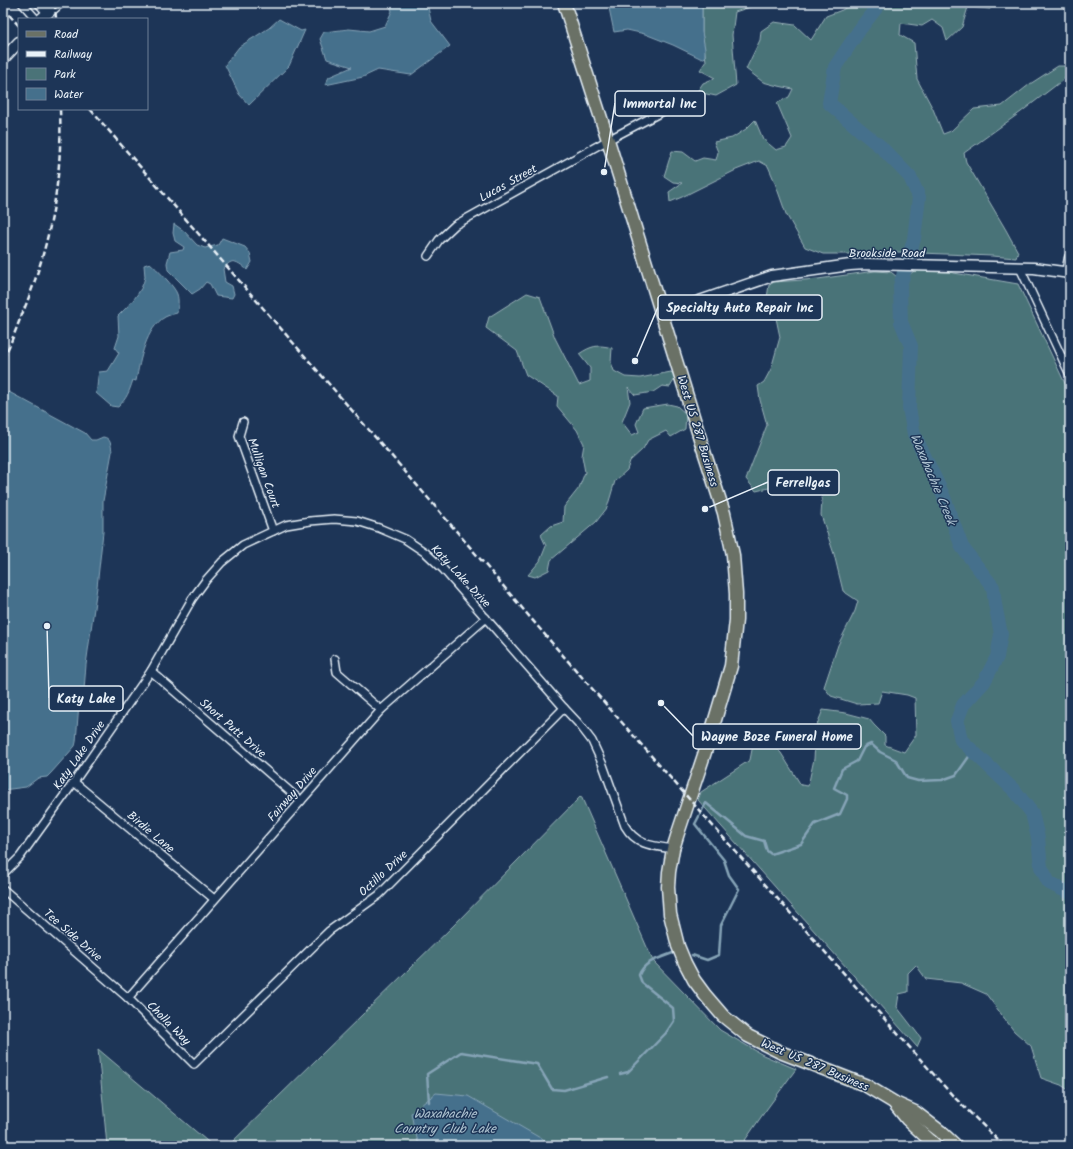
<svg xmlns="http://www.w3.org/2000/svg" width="1073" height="1149" viewBox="0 0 1073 1149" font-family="Kalam,sans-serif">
<rect width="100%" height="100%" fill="#1d3557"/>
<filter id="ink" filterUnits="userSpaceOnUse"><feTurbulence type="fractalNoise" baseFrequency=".025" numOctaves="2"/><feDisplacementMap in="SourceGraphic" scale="8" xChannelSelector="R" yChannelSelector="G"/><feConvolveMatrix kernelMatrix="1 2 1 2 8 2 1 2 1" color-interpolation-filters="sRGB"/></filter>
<g filter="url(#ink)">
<!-- green -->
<g fill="#4a7378" stroke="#99b2b8">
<polygon points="702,3 762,3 735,12 732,35 736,85 716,96 697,92 703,83 715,78 700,70 706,61 702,32"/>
<polygon points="853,3 995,3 990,9 968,7 962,27 947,41 943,28 932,20 922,26 901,23 900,35 914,43 917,79 933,109 943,134 951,131 974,109 1002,106 1030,84 1058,66 1070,66 1068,76 1021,112 964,153 966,162 1006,230 1018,252 1016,258 992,256 898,252 851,254 823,254 805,247 786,214 774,180 768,166 759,161 736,170 682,197 670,202 669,192 682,183 673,182 664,176 672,151 683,152 695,161 703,158 716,160 718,152 714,142 732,138 746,129 755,120 763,139 776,150 786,147 792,138 777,103 789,97 793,89 774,85 763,82 746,69 760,40 761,31 774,22 795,25 811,40 826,16 842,10"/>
<polygon points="915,270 948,272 1018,284 1070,394 1070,1091 1061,1085 1041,1078 1031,1046 1014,1031 986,994 961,983 926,979 916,965 908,973 908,992 899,994 897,1007 921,1038 917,1047 698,800 701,792 750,760 754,739 768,739 781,753 801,785 808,786 814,759 816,727 823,710 846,713 869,719 874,725 885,736 885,745 904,752 916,735 915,698 907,695 882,691 878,703 857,704 831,696 824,687 838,645 855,611 858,601 843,591 834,554 821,515 823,487 797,477 769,488 756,491 746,479 767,425 760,400 758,386 764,382 771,369 780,337 776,318 768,309 767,298 769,285 774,282 818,279 875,271 891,272 902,281"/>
<path d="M 527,293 L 540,297 L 555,338 L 579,385 L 590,381 L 590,368 L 579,354 C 591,346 598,344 612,348 L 611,362 L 614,371 L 625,377 L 640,378 L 671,372 L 676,377 L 670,387 L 662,386 L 653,392 L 635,395 L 628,387 L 630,402 L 622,422 L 632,435 L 639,432 L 636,424 L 643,408 L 668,404 L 677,406 L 686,414 L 685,429 L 671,437 L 666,431 L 648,440 L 643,449 L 630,461 L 627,470 L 615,481 L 607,508 L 596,522 L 551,560 L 549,570 L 535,577 L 528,575 L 540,561 L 546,546 L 541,535 L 551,526 L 563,522 L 564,507 L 579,488 L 585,472 L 582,456 L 584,444 L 577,430 L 557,406 L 558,396 L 526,375 L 517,351 L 486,328 L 489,317 Z"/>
<polygon points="581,796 653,961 720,1030 763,1055 796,1069 761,1117 741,1146 228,1146 453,926"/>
<polygon points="98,1049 213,1146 107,1146"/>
</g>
<!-- water -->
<g fill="#45708c" stroke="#86a4b7">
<polygon points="389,3 427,3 431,21 450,46 411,75 378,70 363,77 325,85 329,77 352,67 327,59 320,39 324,32 349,29 369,31 385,26 392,11"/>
<polygon points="608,3 702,3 702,32 705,49 705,57 702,59 673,45 645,34 627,30 614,32"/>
<polygon points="279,19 301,31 305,30 289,66 249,105 239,94 225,65 239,47 269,28"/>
<path d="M 174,224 L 184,231 L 197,245 L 205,248 L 218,245 L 222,238 L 245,247 L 250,253 L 252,262 L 247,270 C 243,266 236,260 231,262 C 228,263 225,267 223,269 L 225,282 L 232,286 L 234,294 L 232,298 L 216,296 L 210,284 L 206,282 L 200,289 L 192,294 L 168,270 L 167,263 L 170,252 L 183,250 L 184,247 L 175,241 L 173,233 Z"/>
<path d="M 150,263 C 156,268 175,287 177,294 C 179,300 178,307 177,313 C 173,314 169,315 165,317 C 146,328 140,360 136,381 L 133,380 C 129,392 127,398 118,407 L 111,406 L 96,393 C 98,385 97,379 99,372 L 108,371 L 119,353 L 115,348 L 119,336 L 118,316 C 129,305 142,293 145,277 C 145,273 144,269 144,265 Z"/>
<path d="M 9,392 L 85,433 L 91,440 L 96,440 L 103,437 C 111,438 111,445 112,452 L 103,501 L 103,532 L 97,587 L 86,665 L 84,690 L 79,703 L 76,742 L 75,746 L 51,773 L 47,777 L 38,778 L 26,787 L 3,790 L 3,398 L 6,394 Z"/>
<polygon points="436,1093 468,1096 554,1146 418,1146 419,1145 414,1128 411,1113"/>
</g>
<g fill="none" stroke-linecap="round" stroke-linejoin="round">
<!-- stream -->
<g stroke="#86a4b7" stroke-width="2.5">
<polyline points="692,955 707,960 719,955 721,925 739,889 729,875 724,860 695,824 706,803 746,836 764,841 767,851 771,854 801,844 815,824 840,814 847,799 847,795 834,788 842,769 857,761 864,747 871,744 880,752 896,760 907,778 918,781 942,780 956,775 973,751"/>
<path d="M 620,1074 L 628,1072 L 666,1033 L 674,1021 L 673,1008 L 642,983 L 639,975 C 644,961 660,958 673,953"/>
<polyline points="429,1102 427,1074 461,1052 537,1064 552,1089 564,1090 608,1077"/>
</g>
<!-- river -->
<polyline stroke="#45708c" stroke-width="14" points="880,3 860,29 835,67 829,103 859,129 881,147 910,177 919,197 914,239 900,286 901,322 911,346 909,408 914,434 943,495 962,547 993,587 995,604 1001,634 997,657 984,682 963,705 957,721 961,740 1015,791 1032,813 1038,838 1041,867 1049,883 1070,893"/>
<!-- street casing -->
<g stroke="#e8f1f8" stroke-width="10">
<g id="street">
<polyline points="22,3 36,19"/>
<polyline points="38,3 47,13"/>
<polyline points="428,256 439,240 455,225 608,140 671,107 686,102 698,102"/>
<polyline points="1020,268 1070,375"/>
<polyline points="243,422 239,436 273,531"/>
<polyline points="335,659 337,672 381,710"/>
<polyline points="151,671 301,801"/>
<polyline points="74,782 214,899"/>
<path d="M 3,874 L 20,857 L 74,782 L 151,671 L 192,599 L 206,580 L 222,562 L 243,545 L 286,525 L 310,521 L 334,519 L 357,521 L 379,528 L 405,539 L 426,553 L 443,569 L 564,708 L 579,724 L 592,741 L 603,765 L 625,826 C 636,845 653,846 673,849"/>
<polyline points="3,889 128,998 194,1064 329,931 379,895 564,708"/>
<polyline points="128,998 381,710 486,618"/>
</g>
</g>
<!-- secondary casing -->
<g stroke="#e8f1f8" stroke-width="13">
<g id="secondary">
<polyline points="41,19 59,3"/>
<polyline points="3,59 19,42"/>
<polyline points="1067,273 1070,258"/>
<polyline points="662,314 772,276 850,265 867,264 1034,268 1070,273"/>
</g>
</g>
<!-- primary casing -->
<g stroke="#e8f1f8" stroke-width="15">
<g id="primary">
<polyline points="564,3 608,140 702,445 724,513 733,555 736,594 736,620 731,666 709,740 678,833 673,849 669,872 668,887 670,914 678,946 685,963 694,980 705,995 723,1016 748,1036 780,1052 865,1085 895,1103 915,1112 941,1132 956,1146"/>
<polyline points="895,1104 907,1119 936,1146"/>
</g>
</g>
<!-- street -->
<use href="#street" stroke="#1d3557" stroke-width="7"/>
<!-- secondary -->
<use href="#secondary" stroke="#1d3557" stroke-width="10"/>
<!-- primary -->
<use href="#primary" stroke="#6a7166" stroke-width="12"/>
<!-- rail -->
<g stroke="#e8f1f8" stroke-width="2.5" stroke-dasharray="6 3" stroke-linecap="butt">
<polyline points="55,3 56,19"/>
<polyline points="3,8 19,26"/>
<polyline points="90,109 422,491 552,643 705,817 953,1096 1004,1146"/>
<path d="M 3,358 C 10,346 15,332 20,319 C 49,252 63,182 60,109"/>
</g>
</g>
</g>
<g text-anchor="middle" stroke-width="3" stroke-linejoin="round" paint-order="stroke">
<!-- street labels -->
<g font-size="12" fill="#e8f1f8" stroke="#1d3557">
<text transform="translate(508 183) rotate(-29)" y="4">Lucas Street</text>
<text x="887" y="257">Brookside Road</text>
<text transform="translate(698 431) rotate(73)" y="4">West US 287 Business</text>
<text transform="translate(264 473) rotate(70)" y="4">Mulligan Court</text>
<text transform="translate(461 576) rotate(47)" y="4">Katy Lake Drive</text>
<text transform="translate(233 728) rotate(41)" y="4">Short Putt Drive</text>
<text transform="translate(79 755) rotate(-55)" y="4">Katy Lake Drive</text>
<text transform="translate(292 794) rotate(-49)" y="4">Fairway Drive</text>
<text transform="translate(151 832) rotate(40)" y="4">Birdie Lane</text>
<text transform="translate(383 873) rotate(-43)" y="4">Octillo Drive</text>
<text transform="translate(73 935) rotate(41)" y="4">Tee Side Drive</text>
<text transform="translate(169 1023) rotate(45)" y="4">Cholla Way</text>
<text transform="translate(815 1065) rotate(23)" y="4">West US 287 Business</text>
</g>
<!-- water labels -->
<g font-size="13" font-style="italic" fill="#afc4d2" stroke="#1d3557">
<text transform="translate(934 479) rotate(67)" y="5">Waxahachie Creek</text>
<text x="445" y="1118">Waxahachie<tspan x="445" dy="15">Country Club Lake</tspan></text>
</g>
</g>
<!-- callouts -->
<path fill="none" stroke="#e8f1f8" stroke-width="1.5" d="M604 172L615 103M635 361L658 307M705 509L768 482M47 626L49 698M661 703L693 736"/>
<g fill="#e8f1f8" stroke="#1d3557" stroke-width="1.5">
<circle cx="604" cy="172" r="4"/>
<circle cx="635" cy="361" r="4"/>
<circle cx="705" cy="509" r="4"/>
<circle cx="47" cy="626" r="4"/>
<circle cx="661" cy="703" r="4"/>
</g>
<g fill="#1d3557" stroke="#e8f1f8" stroke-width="1.5">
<rect x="615" y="91" width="90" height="25" rx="4"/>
<rect x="658" y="295" width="164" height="25" rx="4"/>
<rect x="768" y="470" width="71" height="25" rx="4"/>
<rect x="49" y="686" width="74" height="25" rx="4"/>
<rect x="693" y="724" width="168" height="25" rx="4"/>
</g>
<g font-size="13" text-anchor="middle" font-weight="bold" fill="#e8f1f8">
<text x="660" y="108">Immortal Inc</text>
<text x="740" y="312">Specialty Auto Repair Inc</text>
<text x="803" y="487">Ferrellgas</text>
<text x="86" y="703">Katy Lake</text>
<text x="777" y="741">Wayne Boze Funeral Home</text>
</g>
<!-- margin -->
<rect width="1073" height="1149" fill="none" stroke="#1d3557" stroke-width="16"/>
<rect x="8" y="8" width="1057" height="1133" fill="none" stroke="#e8f1f8" stroke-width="1.5" filter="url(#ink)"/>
<!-- legend -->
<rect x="18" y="18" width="130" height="92" fill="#1d3557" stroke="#6e8097"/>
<rect x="26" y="31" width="20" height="6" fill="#6a7166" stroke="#6e8097"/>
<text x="54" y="38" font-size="12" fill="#e8f1f8">Road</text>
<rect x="26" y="51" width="20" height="6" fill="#e8f1f8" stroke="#6e8097"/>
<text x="54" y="58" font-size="12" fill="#e8f1f8">Railway</text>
<rect x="26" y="68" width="20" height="12" fill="#4a7378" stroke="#6e8097"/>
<text x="54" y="78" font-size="12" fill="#e8f1f8">Park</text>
<rect x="26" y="88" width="20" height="12" fill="#45708c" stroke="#6e8097"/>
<text x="54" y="98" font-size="12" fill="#e8f1f8">Water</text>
</svg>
